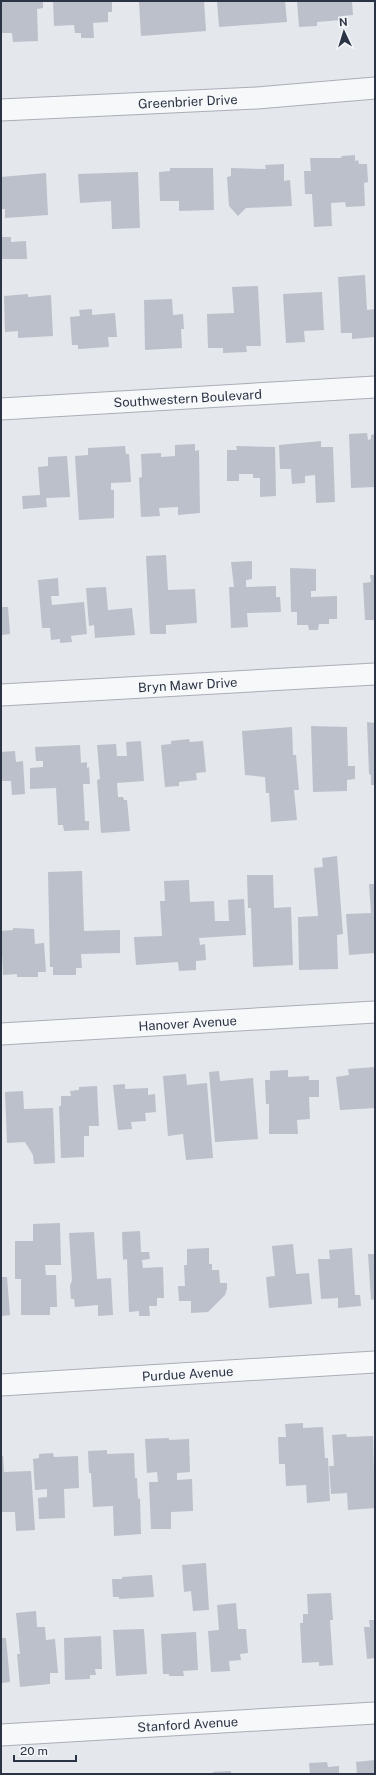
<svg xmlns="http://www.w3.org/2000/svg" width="376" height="1775" viewBox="0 0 376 1775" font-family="'Public Sans',sans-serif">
<rect width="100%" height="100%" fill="#e4e7ec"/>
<!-- building -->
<g fill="#bbc0ca">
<polygon points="1,1 43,1 43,8 37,9 38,41 13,42 12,33 1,33"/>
<polygon points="53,1 112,1 112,12 108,12 108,22 93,23 94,38 81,38 81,33 75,33 74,25 54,26"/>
<polygon points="160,1 204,1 206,31 141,36 139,2"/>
<polygon points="217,1 285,1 287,22 219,27"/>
<polygon points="297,1 352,1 353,15 341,16 341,20 317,22 317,26 299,27"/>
<polygon points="355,155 355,161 358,160 359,164 367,164 368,182 364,183 365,206 346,207 345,202 331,203 332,226 314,227 312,194 305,194 304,171 311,171 310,158 341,158 342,156"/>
<polygon points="284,164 284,181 290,180 292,206 246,208 238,216 229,206 227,177 231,176 231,168 266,169 265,165"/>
<polygon points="170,168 213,168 214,210 179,211 179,201 160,201 159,172 170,171"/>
<polygon points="138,172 140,228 112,229 111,201 80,203 78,174"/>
<polygon points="46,173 48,215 5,218 5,209 1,209 1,177"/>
<polygon points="1,237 11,237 11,242 26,241 27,259 1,259"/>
<polygon points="365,275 367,310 375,309 375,337 352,339 352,333 341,333 338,277"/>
<polygon points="258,286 261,346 246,346 247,352 223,353 223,348 208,348 207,314 234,313 232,287"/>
<polygon points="322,292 324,330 304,331 305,342 286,343 283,294"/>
<polygon points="28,294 28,297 51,295 53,336 18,338 18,331 5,332 4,296"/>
<polygon points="172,299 173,315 183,314 184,329 181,329 182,348 145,350 144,300"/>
<polygon points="92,309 92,315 115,313 117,337 108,337 109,347 78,349 78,345 72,345 70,317 80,316 79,310"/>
<polygon points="367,433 368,440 371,439 371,435 375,434 375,487 351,488 349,434"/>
<polygon points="321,441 321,447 333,447 335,502 316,503 315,475 305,476 305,483 292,484 291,469 280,469 279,445"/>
<polygon points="195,444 195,451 199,450 200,513 178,515 178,507 159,508 160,516 141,517 139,478 142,477 141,454 161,453 161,457 175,456 175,445"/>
<polygon points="125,446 126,454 129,454 131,482 111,483 111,490 114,490 114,518 79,520 75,456 88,455 88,448"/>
<polygon points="236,446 275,447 276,496 260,497 260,478 253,478 253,474 239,474 239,481 227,481 227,450 237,450"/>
<polygon points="67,456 70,497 46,498 47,507 23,509 22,496 40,495 38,467 48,466 48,457"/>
<polygon points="166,555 168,590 195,589 197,623 166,625 166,634 150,634 146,556"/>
<polygon points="252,561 252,579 246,580 246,587 276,586 276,597 280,597 281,612 247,613 248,627 231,628 229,587 234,587 231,562"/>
<polygon points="290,568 316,569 316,591 311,591 311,597 337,596 337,619 329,619 329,624 319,624 318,630 309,630 308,625 297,625 297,612 291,612"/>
<polygon points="370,575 375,575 375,620 365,620 363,583 371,582"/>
<polygon points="58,578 59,596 51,596 52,605 84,602 87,634 71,636 72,642 60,643 60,639 51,640 50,628 42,628 38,580"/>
<polygon points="106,587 108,610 132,608 135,635 95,638 94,625 89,626 86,588"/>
<polygon points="1,607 8,607 10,634 1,635"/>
<polygon points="367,722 375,723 375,785 371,785 371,775 369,774"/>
<polygon points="311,726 347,727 348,766 355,766 355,779 347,780 347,791 313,792"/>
<polygon points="292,727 293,755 296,755 299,790 294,790 297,820 271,822 269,793 266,793 265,777 245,775 242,731"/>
<polygon points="189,739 190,742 203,741 206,772 196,773 197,780 179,782 179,786 165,787 161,745 171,744 171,741"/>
<polygon points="141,741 144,781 117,783 118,797 123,797 124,800 127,800 130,831 101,833 97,780 100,779 97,745 116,744 117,756 127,756 126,742"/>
<polygon points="80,745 81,763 87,762 87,768 89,767 90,784 83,784 85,821 89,821 89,830 64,831 63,825 58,825 56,788 30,789 30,768 43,767 43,761 36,761 35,747"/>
<polygon points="15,751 16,762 23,761 25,794 12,795 11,781 1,781 1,752"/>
<polygon points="337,856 343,934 337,935 338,969 299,970 298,917 318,916 314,868 323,867 322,858"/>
<polygon points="82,871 84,931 120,930 120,953 81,954 82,968 76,968 76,975 53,975 53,967 50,967 48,872"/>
<polygon points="247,875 273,875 274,908 291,907 293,965 253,967 251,908 248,908"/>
<polygon points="189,880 190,902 214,901 215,921 229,921 228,900 244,899 246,935 199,938 200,945 205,944 206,960 196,961 196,970 179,971 178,962 136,965 134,937 162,936 160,901 165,901 164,881"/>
<polygon points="369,884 375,884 375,953 349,955 346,914 371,913"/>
<polygon points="13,928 34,929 35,944 44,943 46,972 38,972 38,977 17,977 17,974 3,975 1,931 13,930"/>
<polygon points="375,1067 375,1108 340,1110 336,1077 349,1075 348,1069"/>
<polygon points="288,1070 288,1077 309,1076 309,1080 319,1080 319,1097 309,1097 310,1119 297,1120 298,1134 269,1134 269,1104 266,1104 265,1080 270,1080 270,1071"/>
<polygon points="219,1071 220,1081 253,1078 258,1139 215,1142 209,1072"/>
<polygon points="186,1074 187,1085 207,1083 213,1158 186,1160 183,1134 168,1136 163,1076"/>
<polygon points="125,1084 125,1089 148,1088 148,1095 155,1094 156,1112 145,1113 146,1121 131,1122 132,1129 118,1130 113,1085"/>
<polygon points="97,1086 99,1126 89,1126 89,1136 84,1136 84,1157 61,1158 59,1106 61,1106 61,1096 71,1096 70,1091 79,1090 79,1087"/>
<polygon points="23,1091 24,1109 53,1108 55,1163 34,1164 33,1155 25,1142 7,1143 5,1092"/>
<polygon points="60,1223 61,1265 45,1265 46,1275 56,1275 57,1307 50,1307 50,1315 21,1315 21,1279 15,1279 15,1241 33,1241 33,1224"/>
<polygon points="140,1231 141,1252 149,1252 150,1259 142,1260 143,1268 163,1267 164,1298 157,1298 157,1306 149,1306 150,1316 139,1316 139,1311 129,1312 127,1259 123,1260 122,1232"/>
<polygon points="94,1232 97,1279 111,1278 113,1315 98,1316 98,1305 75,1307 74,1299 71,1299 70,1286 72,1280 69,1233"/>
<polygon points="293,1244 296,1274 309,1273 312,1304 269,1308 266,1277 275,1276 272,1246"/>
<polygon points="209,1248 209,1264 212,1264 212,1270 219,1270 220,1283 227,1283 227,1289 225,1295 208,1312 191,1313 191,1301 179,1301 178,1286 185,1286 184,1265 187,1265 187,1249"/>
<polygon points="352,1248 355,1295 360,1295 361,1306 338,1308 338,1298 321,1299 318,1259 330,1259 329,1250"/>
<polygon points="368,1254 375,1254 375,1299 371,1300"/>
<polygon points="1,1277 7,1277 10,1315 1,1316"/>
<polygon points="303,1423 303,1428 323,1427 325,1458 328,1458 330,1501 307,1503 306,1485 286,1486 285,1464 279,1464 278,1437 286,1437 285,1424"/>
<polygon points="346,1434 347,1437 373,1436 375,1508 348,1510 347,1493 331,1494 329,1466 334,1466 332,1435"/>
<polygon points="169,1438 169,1440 189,1439 190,1472 177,1473 177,1480 192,1479 193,1511 171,1512 171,1529 151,1529 149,1482 158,1482 157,1472 147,1473 145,1439"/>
<polygon points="107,1450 107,1454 134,1453 135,1478 137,1478 138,1499 140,1498 141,1534 114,1536 113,1506 93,1507 91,1473 89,1473 88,1451"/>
<polygon points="53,1453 54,1457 78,1456 79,1488 64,1489 65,1518 39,1519 38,1498 47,1497 47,1489 35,1490 33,1459 39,1458 39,1454"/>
<polygon points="1,1456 3,1456 4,1472 31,1471 35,1530 16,1531 15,1512 1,1512"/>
<polygon points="206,1563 209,1610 193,1611 191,1591 184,1592 182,1565"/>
<polygon points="152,1575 154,1597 119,1599 119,1597 113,1597 112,1579 122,1579 122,1577"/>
<polygon points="331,1593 333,1620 330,1620 333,1665 319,1666 319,1662 302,1663 300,1623 303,1623 303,1614 308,1614 307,1594"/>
<polygon points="236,1603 238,1629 246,1629 248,1653 240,1654 241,1660 229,1661 230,1671 211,1672 208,1631 219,1630 217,1605"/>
<polygon points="36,1611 37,1627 45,1627 46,1640 55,1639 58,1673 50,1673 50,1684 20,1687 17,1654 20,1654 16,1613"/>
<polygon points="369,1620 375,1620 375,1658 367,1659 364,1627 370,1627"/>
<polygon points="144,1629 147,1674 116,1676 113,1630"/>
<polygon points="196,1632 198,1670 183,1671 184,1676 169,1676 169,1674 163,1674 161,1634"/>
<polygon points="101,1636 102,1669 95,1669 96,1675 90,1675 90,1679 65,1680 64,1638"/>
<polygon points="1,1638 6,1638 10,1682 1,1683"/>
<polygon points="375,1760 375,1774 357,1774 356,1762"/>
<polygon points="327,1762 328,1767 339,1766 339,1774 310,1774 309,1763"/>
<polygon points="231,1771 231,1774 213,1774 213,1772"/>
</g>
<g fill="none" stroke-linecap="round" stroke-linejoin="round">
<!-- minor casing -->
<g stroke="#a9aeb7" stroke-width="23">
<g id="minor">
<path id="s1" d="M 1,110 L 257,98 L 375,88"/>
<path id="s2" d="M 1,409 L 375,387"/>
<path id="s3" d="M 1,695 L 375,674"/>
<path id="s4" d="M 1,1034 L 375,1012"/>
<path id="s5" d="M 1,1385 L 375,1362"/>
<path id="s6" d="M 1,1735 L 375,1713"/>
</g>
</g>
<!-- minor -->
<use href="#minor" stroke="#f7f8fa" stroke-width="21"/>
</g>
<g text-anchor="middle" stroke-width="4" stroke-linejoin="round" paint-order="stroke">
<!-- street labels -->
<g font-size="13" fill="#2b3445" stroke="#f4f6f9">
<text dy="5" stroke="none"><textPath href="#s1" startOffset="187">Greenbrier Drive</textPath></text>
<text dy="5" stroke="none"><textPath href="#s2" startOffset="187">Southwestern Boulevard</textPath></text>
<text dy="5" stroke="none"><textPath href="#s3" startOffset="187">Bryn Mawr Drive</textPath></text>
<text dy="5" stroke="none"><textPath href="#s4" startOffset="187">Hanover Avenue</textPath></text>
<text dy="5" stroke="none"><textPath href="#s5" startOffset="187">Purdue Avenue</textPath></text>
<text dy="5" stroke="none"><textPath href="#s6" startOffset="187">Stanford Avenue</textPath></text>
</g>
</g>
<!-- border -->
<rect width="376" height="1775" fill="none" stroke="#2b3445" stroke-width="4"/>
<!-- north arrow -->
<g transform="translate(344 32) rotate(356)" stroke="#f4f6f9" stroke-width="3" paint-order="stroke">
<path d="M0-3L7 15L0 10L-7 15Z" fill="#2b3445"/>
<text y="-6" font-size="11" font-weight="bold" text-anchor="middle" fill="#2b3445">N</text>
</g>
<!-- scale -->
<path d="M14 1755v6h62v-6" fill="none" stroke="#2b3445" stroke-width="2"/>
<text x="20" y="1755" font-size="12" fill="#2b3445" stroke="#f4f6f9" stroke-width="3" paint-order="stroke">20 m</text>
</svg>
